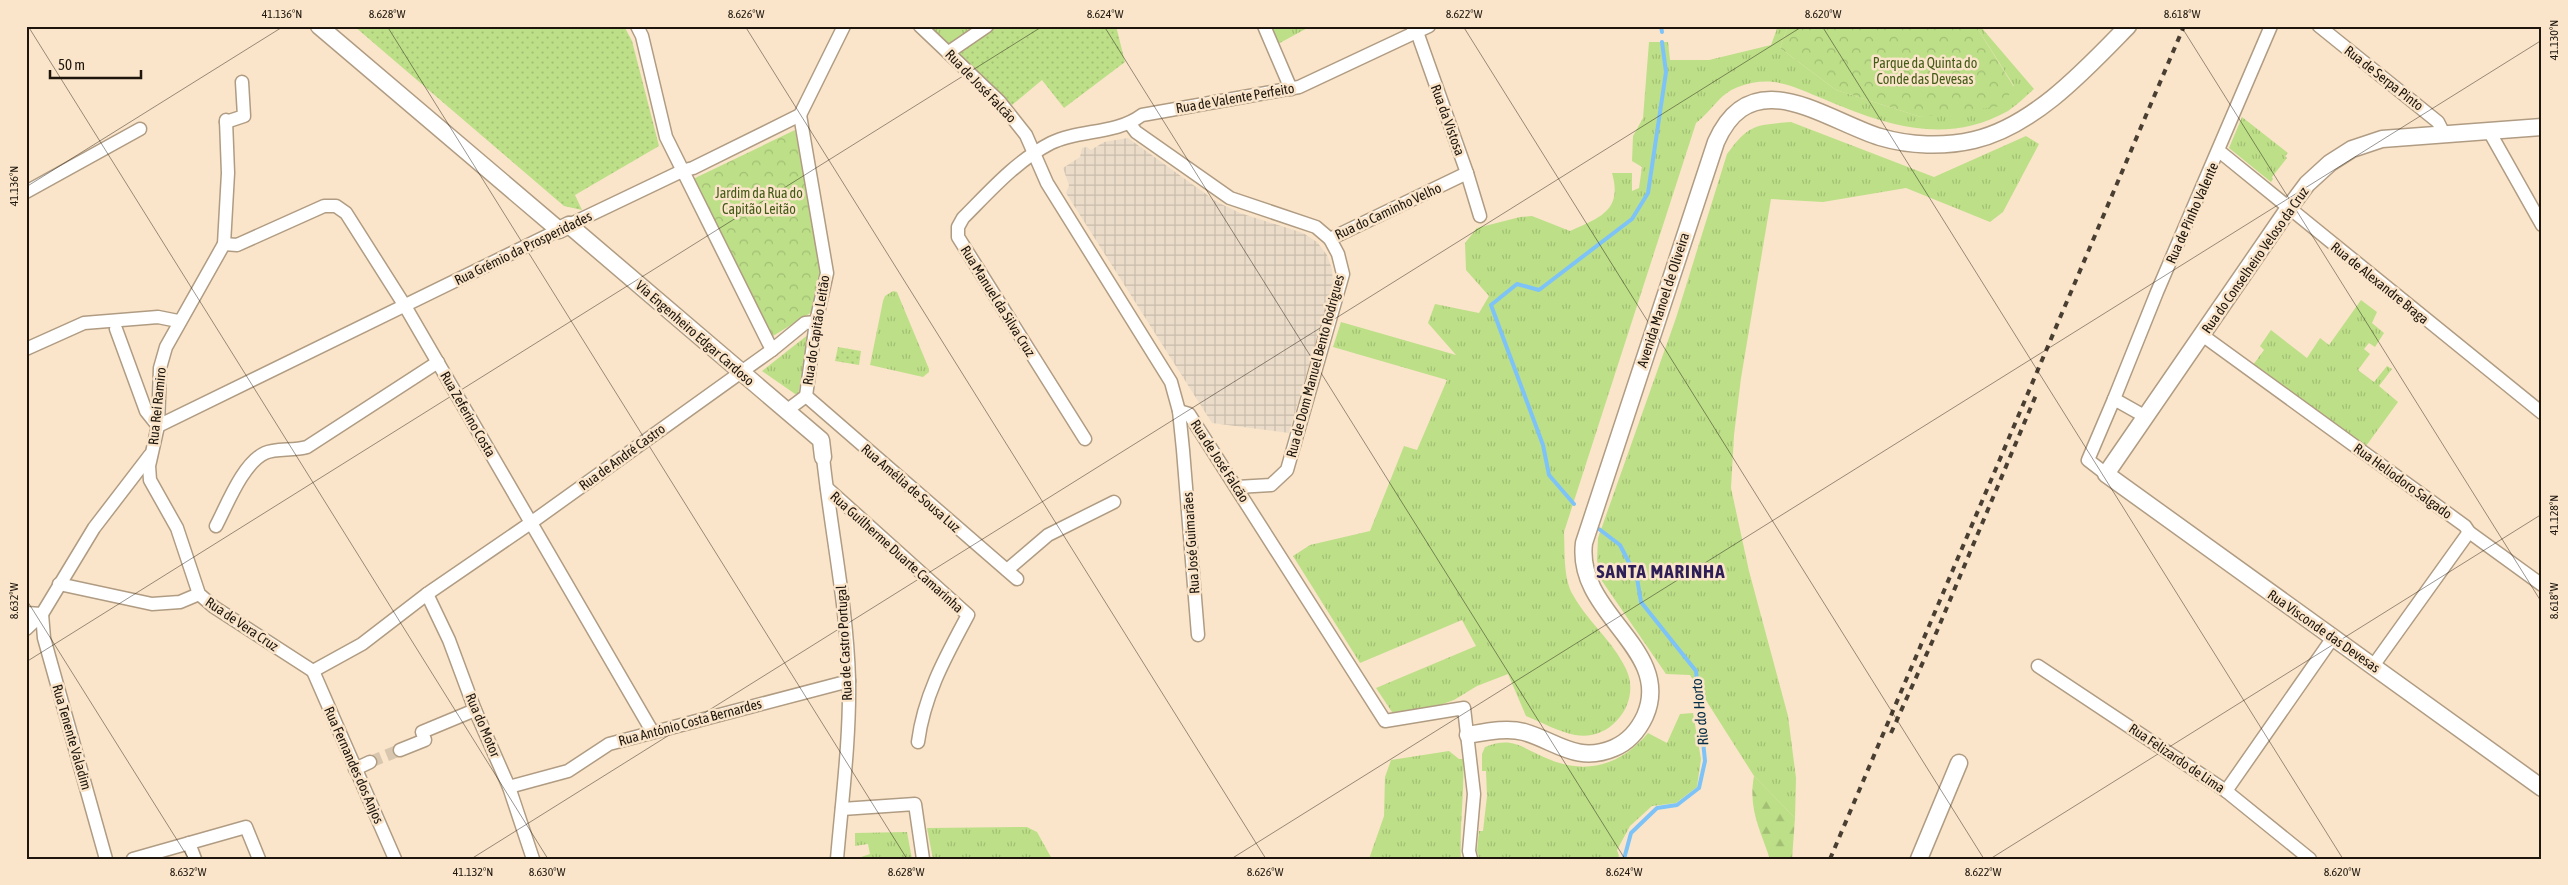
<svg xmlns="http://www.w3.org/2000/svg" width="2568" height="885" viewBox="0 0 2568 885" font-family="'Asap Condensed',sans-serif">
<defs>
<pattern id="industrial-grid" width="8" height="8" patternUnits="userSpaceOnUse" patternTransform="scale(1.25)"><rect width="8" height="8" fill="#ebdcc9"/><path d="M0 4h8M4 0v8" fill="none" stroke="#c9bcab"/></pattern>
<pattern id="grass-tufts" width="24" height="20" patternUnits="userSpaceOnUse" patternTransform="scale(1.25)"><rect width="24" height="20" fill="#bddf88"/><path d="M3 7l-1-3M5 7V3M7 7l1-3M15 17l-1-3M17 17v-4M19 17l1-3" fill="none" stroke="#a2bf74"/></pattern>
<pattern id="forest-firs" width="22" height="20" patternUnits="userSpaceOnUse" patternTransform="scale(1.25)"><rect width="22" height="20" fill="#bddf88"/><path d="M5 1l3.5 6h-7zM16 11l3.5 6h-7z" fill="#a2bf74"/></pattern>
<pattern id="park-crowns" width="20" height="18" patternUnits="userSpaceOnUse" patternTransform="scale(1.25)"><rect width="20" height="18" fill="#bddf88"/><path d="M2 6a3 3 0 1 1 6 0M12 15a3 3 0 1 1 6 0" fill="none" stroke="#a2bf74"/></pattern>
<pattern id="garden-dots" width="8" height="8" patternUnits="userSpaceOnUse" patternTransform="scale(1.25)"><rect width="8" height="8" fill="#bddf88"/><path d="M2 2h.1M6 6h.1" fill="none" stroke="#a2bf74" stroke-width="1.8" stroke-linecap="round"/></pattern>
</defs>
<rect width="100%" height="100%" fill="#fae5ca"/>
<!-- industrial -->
<polygon fill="url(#industrial-grid)" points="1128,138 1217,202 1240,213 1303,233 1317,242 1327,255 1332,269 1333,284 1289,433 1212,423 1066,193 1069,185 1063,168 1080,157 1082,148 1087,147 1091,150 1104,142"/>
<!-- grass -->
<g fill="url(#grass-tufts)">
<polygon points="927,26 979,26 948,45"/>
<polygon points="1270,26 1311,26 1278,44"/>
<path d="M 1778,26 L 1788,26 L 1780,48 L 1836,90 L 1921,117 L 2014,86 L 1976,26 L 1980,26 L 2034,89 C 2026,96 2017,105 2008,111 C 1945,146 1886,125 1826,100 C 1794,87 1773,74 1738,87 C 1719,94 1712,111 1696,123 L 1564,532 C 1565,551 1563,578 1573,595 C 1588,622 1613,641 1626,669 C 1642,702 1611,742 1575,735 C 1559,732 1541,722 1526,716 L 1508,674 L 1477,686 L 1454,700 L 1423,711 L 1394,715 L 1376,688 L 1476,646 L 1462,620 L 1360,663 L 1293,556 L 1310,545 L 1370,531 L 1404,446 L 1417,450 L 1447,380 L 1333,347 L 1341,322 L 1456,355 L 1428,323 L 1435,304 L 1479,313 L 1489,296 L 1466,270 L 1465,243 L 1477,228 L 1520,217 L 1532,216 L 1570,231 C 1599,218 1623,211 1612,173 L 1632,173 L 1632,191 L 1639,188 L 1642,167 L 1632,161 L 1633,136 L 1643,118 L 1649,42 L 1668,42 L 1670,60 L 1709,60 L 1771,45 Z"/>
<polygon points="2242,117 2288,153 2285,156 2287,158 2272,177 2273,179 2271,182 2229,148"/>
<path d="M 1791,122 L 1934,177 L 2026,136 L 2039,144 L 2003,212 L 1990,222 L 1906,188 L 1823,202 L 1771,199 L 1741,378 L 1734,435 L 1731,488 L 1749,571 L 1788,716 L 1796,778 L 1795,818 L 1754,776 L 1690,675 L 1666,674 L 1602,581 L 1597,560 L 1598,538 L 1676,318 L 1727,154 C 1749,124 1755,125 1791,122 Z"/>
<polygon points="893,291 897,292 929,369 929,372 923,377 870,365 883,301 885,296"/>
<polygon points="2361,300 2377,312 2372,323 2384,333 2375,347 2369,343 2364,349 2370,354 2358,370 2374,382 2387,366 2392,369 2379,386 2398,402 2366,446 2253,365 2264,350 2260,346 2271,330 2307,358 2320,338 2329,345"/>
<polygon points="809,334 798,396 762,371"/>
<path d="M 1693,713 L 1701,759 L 1697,787 L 1676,803 L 1652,806 L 1630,826 L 1617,850 L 1619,856 L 1617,859 L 1479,859 L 1477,851 L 1479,831 L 1483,831 L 1487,796 L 1486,771 L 1482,771 L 1482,754 L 1485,747 C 1513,736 1522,748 1546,758 C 1586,776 1621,765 1648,733 L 1667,743 L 1680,714 Z"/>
<path d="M 1449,751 L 1459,759 L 1463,759 C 1465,792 1459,825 1461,859 L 1369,859 L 1384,816 L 1385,777 L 1391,760 Z"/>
<polygon points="1027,827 1037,832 1052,859 933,859 927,828"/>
<polygon points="907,832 912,859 855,859 870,854 868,844 855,846 855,833"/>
</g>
<!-- forest -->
<path fill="url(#forest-firs)" d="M 1754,776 L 1795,818 L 1792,859 L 1770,859 C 1760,829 1748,809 1754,776 Z"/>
<!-- park -->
<g fill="url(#park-crowns)">
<polygon points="1788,26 1976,26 2014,87 2002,106 1921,117 1836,90 1780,48"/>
<polygon points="795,130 823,274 812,312 773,336 693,179"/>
</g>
<!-- garden -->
<g fill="url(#garden-dots)">
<polygon points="354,26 624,26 632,41 659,146 575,195 582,210 564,206"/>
<polygon points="993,26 1116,26 1125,62 1064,108 1042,80 1012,105 958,55 957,52"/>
<polygon points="838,347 861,351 859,365 835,361"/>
</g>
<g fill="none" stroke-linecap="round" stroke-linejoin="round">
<!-- stream -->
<g stroke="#7ec3f8" stroke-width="4">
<polyline points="1661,26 1662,32"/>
<polyline points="1574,504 1549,475 1543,445 1491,305 1517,284 1539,290 1632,219 1648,193 1666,72 1662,42"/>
<polyline points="1599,529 1620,545 1637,578 1641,602 1696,671 1705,761 1699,788 1677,805 1657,808 1631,833 1624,859"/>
</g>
<!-- minor-tunnel -->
<polyline stroke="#d9c6ae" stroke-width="12" stroke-dasharray="12 6" stroke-linecap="butt" points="370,762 400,750"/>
<!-- minor casing -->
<g stroke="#b09c83" stroke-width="15">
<g id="minor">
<polyline points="637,26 642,36 666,137 772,350"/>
<polyline points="920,26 999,101 1026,135 1047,183 1171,382 1179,411 1183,450 1198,635"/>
<polyline points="1264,26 1291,89"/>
<polyline points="1412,26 1417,32 1467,173 1480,216"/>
<polyline points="2319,26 2438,122 2444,134"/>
<polyline points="949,52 987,26"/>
<polyline points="800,115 827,273 816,322 806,396"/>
<polyline points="226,120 228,173 224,244 166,347 160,368 158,426 149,466 150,480 177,528 199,594 214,607 313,671"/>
<polyline points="226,122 244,116 242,82"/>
<polyline points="1130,124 1136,132 1230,198 1316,227 1330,239 1467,173"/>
<polyline points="2489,131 2542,225"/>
<polyline points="2219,151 2542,413"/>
<polyline points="26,192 140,129"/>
<polyline points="569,225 682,171 693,168 800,115 844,26"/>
<polyline points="224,244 237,245 324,206 336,206 346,213 405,306 652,731"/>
<polyline points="116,329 146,411 158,426"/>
<polyline points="2202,335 2465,526 2469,532 2542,585"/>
<polyline points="26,349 84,323 158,317 178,321"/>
<polyline points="806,396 1017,579"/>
<polyline points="2114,399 2157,292 2271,26"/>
<polyline points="786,411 806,396"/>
<polyline points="1179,411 1189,414 1385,721 1464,708 1474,794 1469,851 1471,859"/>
<polyline points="158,426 559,230"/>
<path d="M 1085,439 L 958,237 L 958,227 L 963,218 C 990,191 1016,161 1051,143 C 1079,129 1115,135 1142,115 L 1299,87 L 1429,26"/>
<path d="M 823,457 C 831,532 847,605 849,680 C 850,740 842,800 837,859"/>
<polyline points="2106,474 2088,460 2114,399 2146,417"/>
<polyline points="1237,487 1271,485 1287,470 1343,274 1338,254 1330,239"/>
<path d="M 827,488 L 968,615 C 946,656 924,695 918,742"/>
<path d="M 216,526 C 227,505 243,463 265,453 C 276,448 293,451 307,447 L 438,362"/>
<polyline points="1007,570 1048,535 1114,502"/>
<polyline points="59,584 152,604 180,602 199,594"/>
<polyline points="427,594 449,640 475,710 509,787 533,859"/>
<polyline points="26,613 42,614"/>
<polyline points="42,614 44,638 106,859"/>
<polyline points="26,629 42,614 94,528 150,455"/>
<polyline points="2038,666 2226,791 2310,859"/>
<polyline points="2373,666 2469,532"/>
<polyline points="313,671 362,644 427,594 532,522 772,350 805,323 816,322"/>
<polyline points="313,671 395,859"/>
<polyline points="400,750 425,740 422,732 475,710"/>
<polyline points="355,769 370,762"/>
<polyline points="509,787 568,771 609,744 849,681"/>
<polyline points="2226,791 2332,639"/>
<polyline points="842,809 915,804 923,859"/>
<polyline points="189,843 195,859"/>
<polyline points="133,859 246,827 259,859"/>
</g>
</g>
<!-- major casing -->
<g stroke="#b09c83" stroke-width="19">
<g id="major">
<polyline points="319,26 559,230 569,225 821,440 823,457"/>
<polyline points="2542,127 2382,139 2352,149 2330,163 2307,184 2289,208 2106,474 2542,788"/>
<path d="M 1468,735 C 1485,732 1507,727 1524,732 C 1556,741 1577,764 1614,748 C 1628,742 1638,731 1645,716 C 1674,649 1575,614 1584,543 L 1716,142 C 1752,60 1825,120 1880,137 C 1910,146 1944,147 1974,140 C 2034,126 2086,69 2128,26"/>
<polyline points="1919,859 1959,763"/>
</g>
</g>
<!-- minor -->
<use href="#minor" stroke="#fff" stroke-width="12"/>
<!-- major -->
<use href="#major" stroke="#fff" stroke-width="16"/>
<!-- rail -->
<g stroke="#493e32" stroke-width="4" stroke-dasharray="6 6" stroke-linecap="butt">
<polyline points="1891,733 1937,631 2036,395"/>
<polyline points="1830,859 2184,26"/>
</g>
</g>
<!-- ticks -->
<path fill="none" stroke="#1e160d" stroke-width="1" stroke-opacity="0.45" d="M 28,26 L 548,859M 387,26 L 907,859M 745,26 L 1266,859M 1104,26 L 1625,859M 1463,26 L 1984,859M 1822,26 L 2343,859M 2181,26 L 2542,603M 2540,26 L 2542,29M 26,187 L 284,26M 26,599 L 189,859M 26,662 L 1043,26M 471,859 L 1803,26M 1231,859 L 2542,40M 1990,859 L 2542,514"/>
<g text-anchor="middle" stroke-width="5" stroke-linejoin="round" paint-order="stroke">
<!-- park labels -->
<g font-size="14" fill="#455c19" stroke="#fae5ca">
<text x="1925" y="68">Parque da Quinta do<tspan x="1925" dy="16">Conde das Devesas</tspan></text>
<text x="759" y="198">Jardim da Rua do<tspan x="759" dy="16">Capitão Leitão</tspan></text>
</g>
<!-- street labels -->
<g font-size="14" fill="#1e160d" stroke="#fae5ca">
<text transform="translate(2384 78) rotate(38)" y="5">Rua de Serpa Pinto</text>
<text transform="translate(981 86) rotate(46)" y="5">Rua de José Falcão</text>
<text transform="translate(1235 98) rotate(-10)" y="5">Rua de Valente Perfeito</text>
<text transform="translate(1448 120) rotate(70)" y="5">Rua da Vistosa</text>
<text transform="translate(1388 211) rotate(-25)" y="5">Rua do Caminho Velho</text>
<text transform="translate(2192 213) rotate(-66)" y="5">Rua de Pinho Valente</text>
<text transform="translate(523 248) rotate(-26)" y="5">Rua Grémio da Prosperidades</text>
<text transform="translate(2255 260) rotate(-55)" y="5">Rua do Conselheiro Veloso da Cruz</text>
<text transform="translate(2380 283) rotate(39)" y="5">Rua de Alexandre Braga</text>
<text transform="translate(1663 300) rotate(-72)" y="5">Avenida Manoel de Oliveira</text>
<text transform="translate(998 301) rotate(58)" y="5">Rua Manuel da Silva Cruz</text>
<text transform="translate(816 330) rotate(-81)" y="5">Rua do Capitão Leitão</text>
<text transform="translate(695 333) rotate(41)" y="5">Via Engenheiro Edgar Cardoso</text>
<text transform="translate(1315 366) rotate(-75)" y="5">Rua de Dom Manuel Bento Rodrigues</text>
<text transform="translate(157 406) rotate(-84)" y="5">Rua Rei Ramiro</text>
<text transform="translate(468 414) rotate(60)" y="5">Rua Zeferino Costa</text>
<text transform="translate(622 457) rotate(-36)" y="5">Rua de André Castro</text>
<text transform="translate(1220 461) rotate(57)" y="5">Rua de José Falcão</text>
<text transform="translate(2403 481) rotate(36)" y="5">Rua Heliodoro Salgado</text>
<text transform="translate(911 488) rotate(41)" y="5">Rua Amélia de Sousa Luz</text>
<text transform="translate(1191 543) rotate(-94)" y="5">Rua José Guimarães</text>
<text transform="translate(897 552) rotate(42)" y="5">Rua Guilherme Duarte Camarinha</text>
<text transform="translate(242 624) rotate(34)" y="5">Rua de Vera Cruz</text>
<text transform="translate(2324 631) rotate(35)" y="5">Rua Visconde das Devesas</text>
<text transform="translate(844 643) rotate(-93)" y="5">Rua de Castro Portugal</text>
<text transform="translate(690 722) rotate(-15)" y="5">Rua António Costa Bernardes</text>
<text transform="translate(483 725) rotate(67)" y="5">Rua do Motor</text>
<text transform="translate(72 737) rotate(74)" y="5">Rua Tenente Valadim</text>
<text transform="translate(2177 758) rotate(34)" y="5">Rua Felizardo de Lima</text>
<text transform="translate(354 765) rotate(66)" y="5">Rua Fernandes dos Anjos</text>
</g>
<!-- water labels -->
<g font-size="15" font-style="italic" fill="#052c46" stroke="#fae5ca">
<text transform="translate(1700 712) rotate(-96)" y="5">Rio do Horto</text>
</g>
<!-- district labels -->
<g font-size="19" font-weight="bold" letter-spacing="1" fill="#2d1e58" stroke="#fae5ca">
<text x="1661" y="578">SANTA MARINHA</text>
</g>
</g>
<!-- border -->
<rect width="2568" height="885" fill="none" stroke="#fae5ca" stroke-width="55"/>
<!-- scale -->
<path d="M50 70v8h91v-8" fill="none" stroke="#1e160d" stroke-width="2.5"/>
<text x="58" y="70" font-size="15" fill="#1e160d" stroke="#fae5ca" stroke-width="4" paint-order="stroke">50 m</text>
<rect x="28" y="28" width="2512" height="830" fill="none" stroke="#1e160d" stroke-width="2"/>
<g font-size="12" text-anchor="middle" fill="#1e160d">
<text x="282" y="18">41.136°N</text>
<text x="387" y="18">8.628°W</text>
<text x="746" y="18">8.626°W</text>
<text x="1105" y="18">8.624°W</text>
<text x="1464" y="18">8.622°W</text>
<text x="1823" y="18">8.620°W</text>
<text x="2182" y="18">8.618°W</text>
<text transform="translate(2554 40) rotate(-90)" y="4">41.130°N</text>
<text transform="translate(14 186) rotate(-90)" y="4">41.136°N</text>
<text transform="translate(2554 515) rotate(-90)" y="4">41.128°N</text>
<text transform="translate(14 601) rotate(-90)" y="4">8.632°W</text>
<text transform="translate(2554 601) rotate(-90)" y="4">8.618°W</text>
<text x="188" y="876">8.632°W</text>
<text x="473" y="876">41.132°N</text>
<text x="547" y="876">8.630°W</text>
<text x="906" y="876">8.628°W</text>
<text x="1265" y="876">8.626°W</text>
<text x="1624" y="876">8.624°W</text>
<text x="1983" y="876">8.622°W</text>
<text x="2342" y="876">8.620°W</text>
</g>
</svg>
